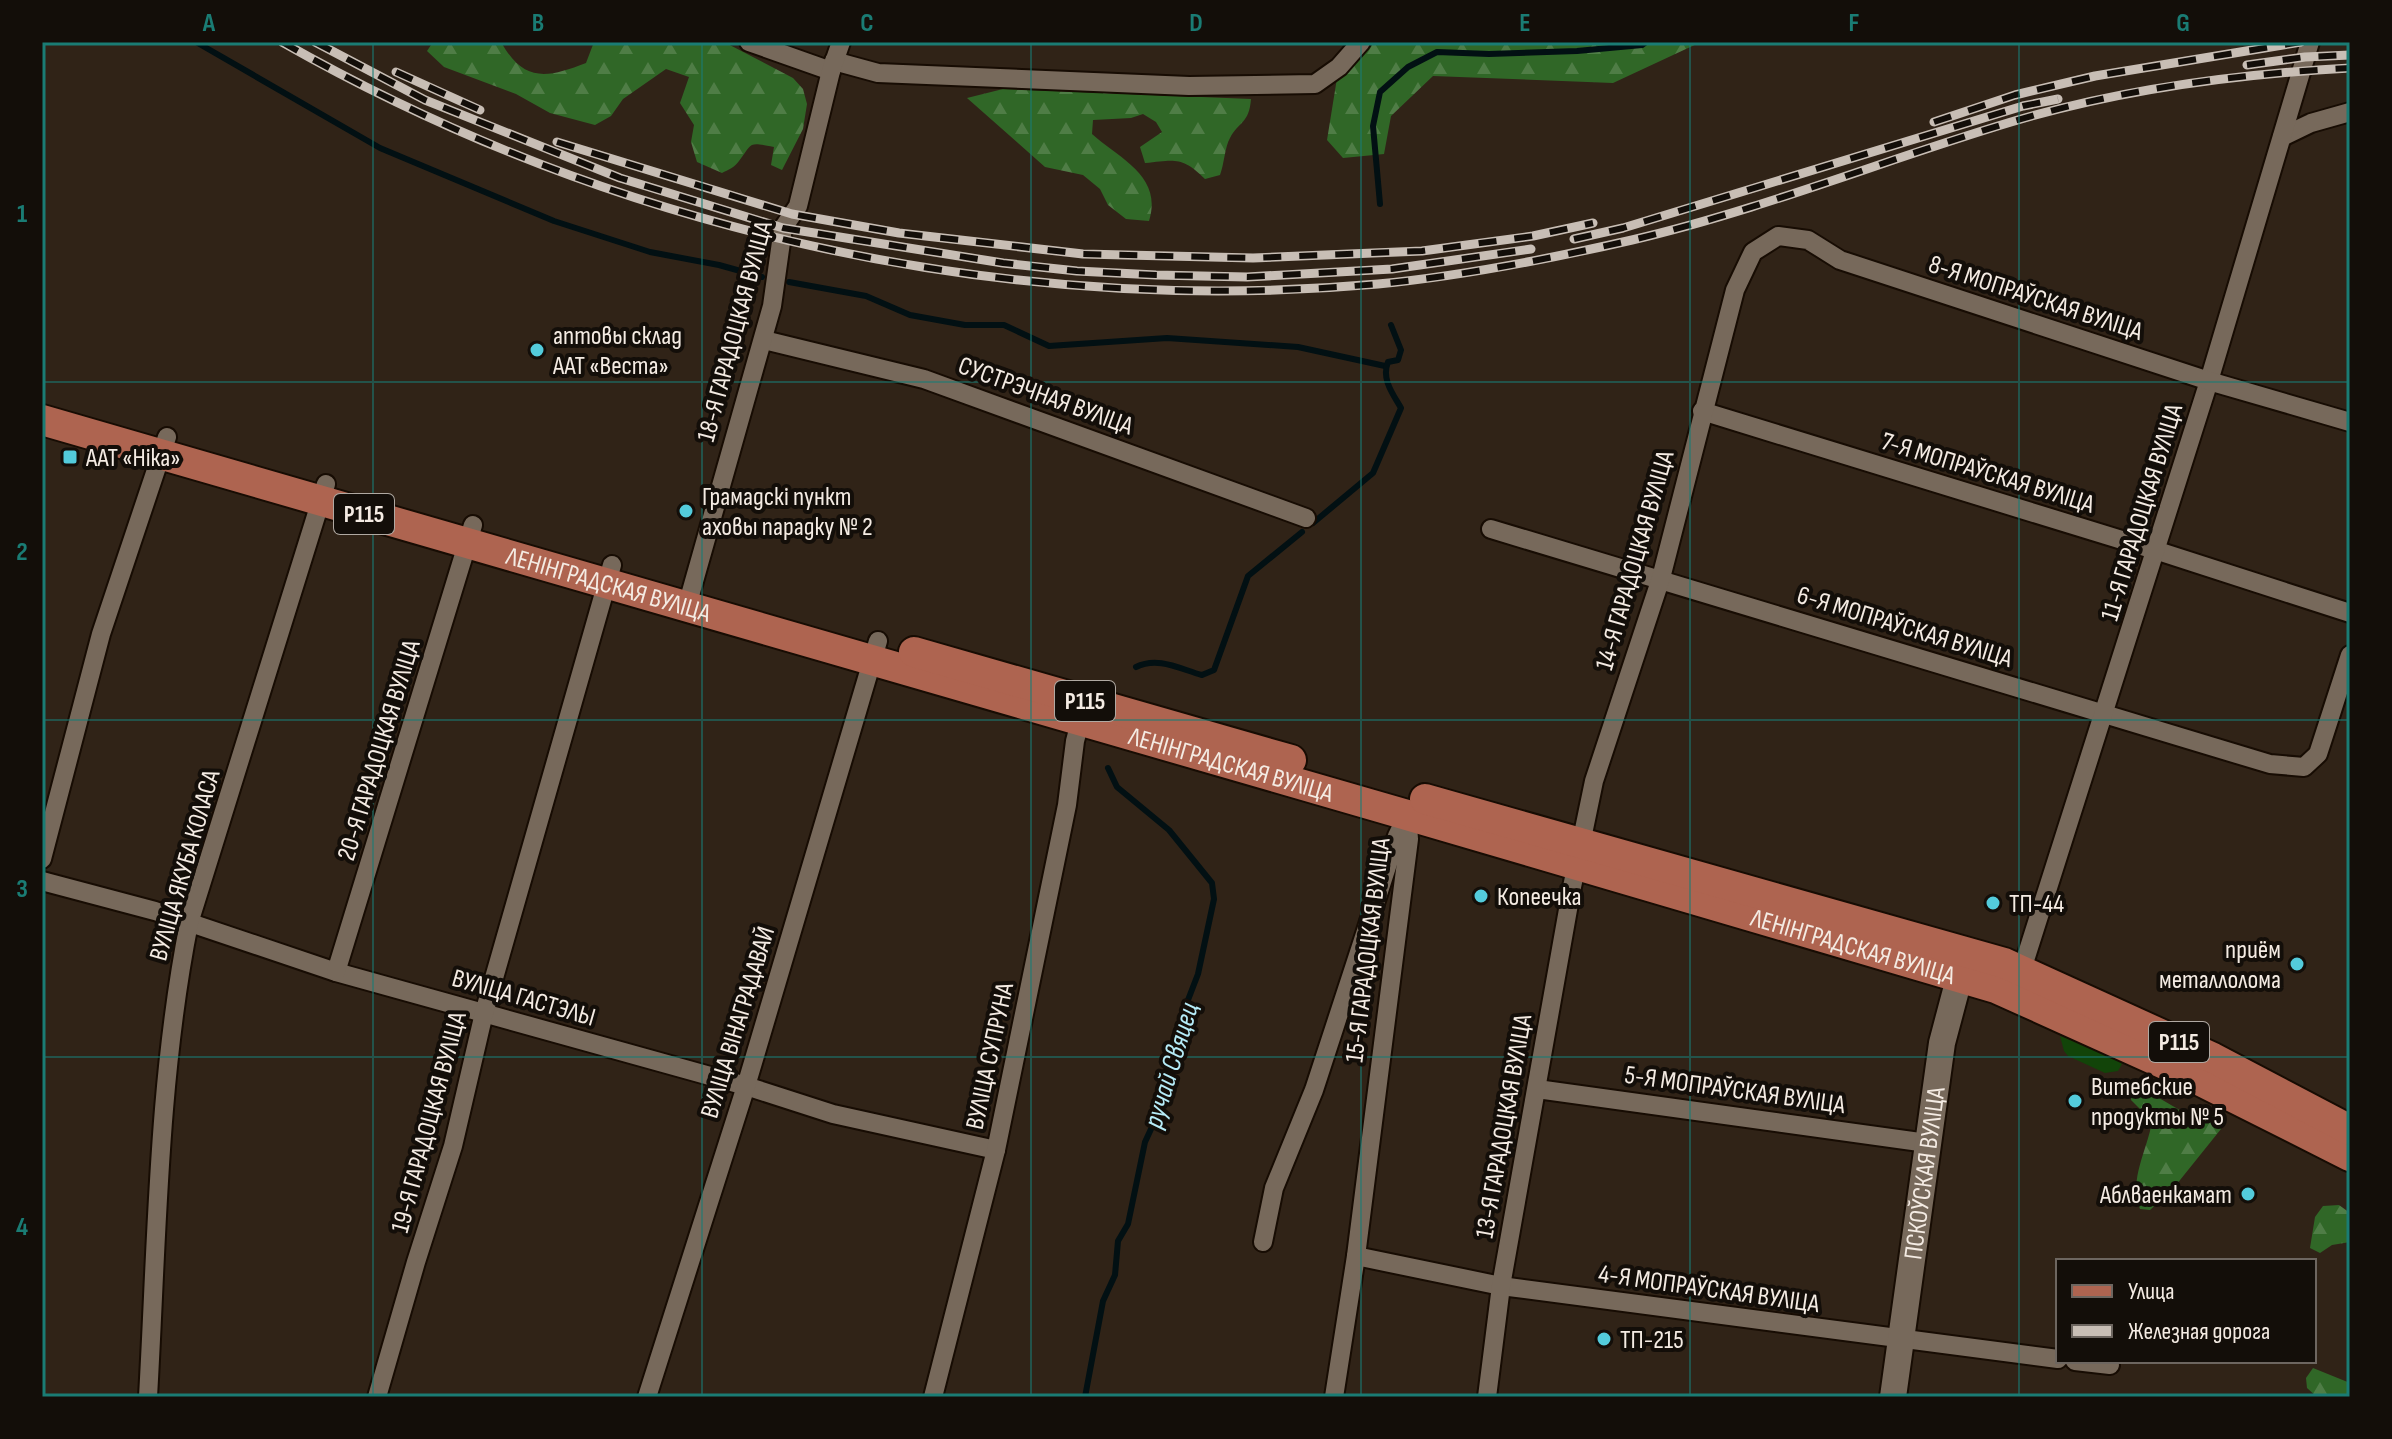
<svg xmlns="http://www.w3.org/2000/svg" width="2392" height="1439" viewBox="0 0 2392 1439" font-family="'Sofia Sans Condensed',sans-serif">
<defs>
<pattern id="forest-firs" width="22" height="20" patternUnits="userSpaceOnUse" patternTransform="scale(2)"><rect width="22" height="20" fill="#306727"/><path d="M5 1l3.5 6h-7zM16 11l3.5 6h-7z" fill="#4f7d46"/></pattern>
</defs>
<rect width="100%" height="100%" fill="#302317"/>
<!-- grass -->
<polygon fill="#124409" points="2060,1036 2118,1052 2122,1064 2118,1071 2105,1073 2068,1056 2064,1051"/>
<!-- forest -->
<g fill="url(#forest-firs)">
<path d="M 433,42 L 501,42 C 524,83 547,78 586,63 L 594,42 L 724,42 L 793,78 L 803,89 L 807,104 L 803,129 L 782,170 L 771,165 L 774,147 C 748,142 753,142 739,161 C 735,167 728,170 722,173 L 697,162 L 691,142 L 694,125 L 680,103 L 689,77 L 666,69 L 623,99 L 611,116 L 595,125 L 550,113 L 516,94 L 444,67 L 427,51 Z"/>
<polygon points="1370,42 1701,42 1613,83 1433,76 1391,116 1384,154 1343,158 1327,140 1338,72"/>
<path d="M 1003,89 L 1251,99 C 1249,124 1239,121 1230,138 C 1225,146 1224,165 1220,175 L 1205,179 C 1182,156 1175,160 1145,163 L 1140,147 L 1162,132 L 1156,122 L 1143,114 L 1131,118 L 1093,120 L 1092,134 C 1120,159 1163,176 1149,221 L 1126,219 L 1108,205 L 1100,189 L 1083,175 L 1045,167 L 967,98 Z"/>
<path d="M 2133,1087 L 2147,1091 L 2195,1119 L 2207,1113 L 2223,1120 L 2221,1129 L 2172,1190 L 2150,1210 L 2140,1209 C 2128,1180 2148,1149 2152,1121 L 2131,1100 Z"/>
<polygon points="2339,1205 2350,1213 2350,1242 2332,1245 2320,1253 2310,1248 2315,1217 2323,1206"/>
<polygon points="2313,1368 2350,1383 2350,1397 2317,1397 2307,1388 2306,1378"/>
</g>
<g fill="none" stroke-linecap="round" stroke-linejoin="round">
<!-- stream -->
<g stroke="#021013" stroke-width="6">
<polyline points="196,42 380,148 554,221 650,252 719,265 762,277"/>
<polyline points="1380,204 1373,126 1380,92 1408,67 1437,52 1489,54 1577,51 1642,45 1646,42"/>
<polyline points="789,282 866,296 910,315 965,325 1004,325 1049,346 1167,338 1298,347 1385,366"/>
<path d="M 1313,523 L 1373,473 L 1401,408 C 1393,394 1381,379 1388,362 L 1398,360 L 1401,350 L 1391,325"/>
<path d="M 1136,667 C 1158,656 1180,669 1202,675 L 1214,670 L 1248,576 L 1302,532"/>
<polyline points="1085,1397 1103,1301 1115,1275 1118,1241 1128,1224 1145,1142 1165,1099 1176,1060 1188,1000 1198,974 1214,899 1212,883 1169,830 1117,787 1108,768"/>
</g>
<!-- street casing -->
<g stroke="#170c03" stroke-width="22">
<g id="street">
<polyline points="749,42 831,71"/>
<polyline points="834,61 878,73 1189,86 1315,84 1339,67 1361,42"/>
<polyline points="2282,137 2311,123 2350,112"/>
<polyline points="764,340 924,379 1306,518"/>
<polyline points="1702,411 2161,552 2350,613"/>
<polyline points="1491,529 2270,764 2304,767 2318,754 2350,655"/>
<polyline points="687,606 772,306 783,228 798,206 831,71 841,42"/>
<polyline points="42,859 101,634 167,437"/>
<polyline points="42,881 155,911 336,972 746,1086 833,1114 996,1150"/>
<polyline points="336,972 473,525"/>
<polyline points="2019,979 2209,381 2310,42"/>
<polyline points="1537,1089 1927,1143"/>
<polyline points="1263,1242 1274,1188 1314,1090 1397,836 1406,817"/>
<polyline points="1356,1256 1501,1286 2058,1359"/>
<polyline points="2075,1361 2110,1365"/>
<path d="M 148,1397 C 157,1239 158,1079 189,923 L 326,484"/>
<polyline points="377,1397 416,1262 453,1146 484,1013 612,565"/>
<polyline points="647,1397 746,1086 878,641"/>
<polyline points="933,1397 996,1150 1067,805 1075,741 1083,711"/>
<polyline points="1334,1397 1356,1256 1409,839 1407,815"/>
<polyline points="1487,1397 1501,1286 1572,887 1594,781 1661,578 1735,290 1753,252 1778,236 1808,240 1840,260 2209,381 2350,422"/>
</g>
</g>
<!-- secondary casing -->
<g stroke="#170c03" stroke-width="30">
<g id="secondary">
<path id="s1" d="M 1893,1397 L 1942,1043 L 1964,960"/>
</g>
</g>
<!-- primary casing -->
<g stroke="#170c03" stroke-width="34">
<g id="primary">
<path id="s2" d="M 42,420 L 1407,815 L 1996,988 L 2191,1076 L 2350,1156"/>
<polyline points="914,652 1291,760"/>
<polyline points="1425,799 2004,963 2213,1058 2350,1130"/>
</g>
</g>
<!-- street -->
<use href="#street" stroke="#77695b" stroke-width="18"/>
<!-- secondary -->
<use href="#secondary" stroke="#77695b" stroke-width="26"/>
<!-- primary -->
<use href="#primary" stroke="#ae6450" stroke-width="30"/>
<!-- rail casing -->
<g stroke="#c8beb5" stroke-width="9">
<g id="rail">
<path d="M 282,42 C 613,230 999,317 1378,284 C 1462,276 1549,259 1632,240 C 1761,210 1884,160 2011,122 C 2121,89 2236,74 2350,68"/>
<polyline points="315,42 425,100 620,178 783,228 1003,263 1077,271 1156,275 1247,277 1392,269 1531,249"/>
<polyline points="2247,65 2305,57 2350,55"/>
<polyline points="396,72 480,110"/>
<polyline points="1934,122 2015,95 2095,76 2301,42"/>
<polyline points="557,142 792,214 899,233 1083,254 1253,258 1422,251 1533,236 1593,223"/>
<polyline points="1574,239 1623,228 2023,106 2058,99"/>
</g>
</g>
<!-- rail -->
<use href="#rail" stroke="#130e09" stroke-width="6" stroke-dasharray="18" stroke-linecap="butt"/>
</g>
<!-- grid -->
<path fill="none" stroke="#1a7c74" stroke-width="2" stroke-opacity="0.55" d="M 373,42 L 373,1397M 702,42 L 702,1397M 1031,42 L 1031,1397M 1361,42 L 1361,1397M 1690,42 L 1690,1397M 2019,42 L 2019,1397M 42,382 L 2350,382M 42,720 L 2350,720M 42,1057 L 2350,1057"/>
<!-- markers -->
<g fill="#53cbdb" stroke="#130e09" stroke-width="3">
<circle cx="537" cy="350" r="8"/>
<rect x="62" y="449" width="16" height="16" rx="4"/>
<circle cx="686" cy="511" r="8"/>
<circle cx="1481" cy="896" r="8"/>
<circle cx="1993" cy="903" r="8"/>
<circle cx="2297" cy="964" r="8"/>
<circle cx="2075" cy="1101" r="8"/>
<circle cx="2248" cy="1194" r="8"/>
<circle cx="1604" cy="1339" r="8"/>
</g>
<g text-anchor="middle" stroke-width="8" stroke-linejoin="round" paint-order="stroke">
<!-- shield labels -->
<g fill="#130e09" stroke="#b0a9a2" stroke-width="2">
<rect x="334" y="494" width="60" height="40" rx="6"/>
<rect x="1055" y="681" width="60" height="40" rx="6"/>
<rect x="2149" y="1022" width="60" height="40" rx="6"/>
</g>
<g font-size="24" font-weight="bold" fill="#f4ebe3">
<text x="364" y="522">Р115</text>
<text x="1085" y="709">Р115</text>
<text x="2179" y="1050">Р115</text>
</g>
<!-- street labels -->
<g font-size="26" fill="#f4ebe3" stroke="#130e09">
<text transform="translate(2036 297) rotate(18)" y="9">8-Я МОПРАЎСКАЯ ВУЛІЦА</text>
<text transform="translate(734 331) rotate(-75)" y="9">18-Я ГАРАДОЦКАЯ ВУЛІЦА</text>
<text transform="translate(1046 395) rotate(20)" y="9">СУСТРЭЧНАЯ ВУЛІЦА</text>
<text transform="translate(1988 472) rotate(17)" y="9">7-Я МОПРАЎСКАЯ ВУЛІЦА</text>
<text transform="translate(2141 512) rotate(-73)" y="9">11-Я ГАРАДОЦКАЯ ВУЛІЦА</text>
<text transform="translate(1634 560) rotate(-74)" y="9">14-Я ГАРАДОЦКАЯ ВУЛІЦА</text>
<text dy="9" stroke="none"><textPath href="#s2" startOffset="590">ЛЕНІНГРАДСКАЯ ВУЛІЦА</textPath></text>
<text transform="translate(1905 626) rotate(17)" y="9">6-Я МОПРАЎСКАЯ ВУЛІЦА</text>
<text transform="translate(378 750) rotate(-73)" y="9">20-Я ГАРАДОЦКАЯ ВУЛІЦА</text>
<text dy="9" stroke="none"><textPath href="#s2" startOffset="1238">ЛЕНІНГРАДСКАЯ ВУЛІЦА</textPath></text>
<text transform="translate(184 865) rotate(-74)" y="9">ВУЛІЦА ЯКУБА КОЛАСА</text>
<text dy="9" stroke="none"><textPath href="#s2" startOffset="1886">ЛЕНІНГРАДСКАЯ ВУЛІЦА</textPath></text>
<text transform="translate(1367 950) rotate(-83)" y="9">15-Я ГАРАДОЦКАЯ ВУЛІЦА</text>
<text transform="translate(524 997) rotate(16)" y="9">ВУЛІЦА ГАСТЭЛЫ</text>
<text transform="translate(737 1022) rotate(-73)" y="9">ВУЛІЦА ВІНАГРАДАВАЙ</text>
<text transform="translate(989 1056) rotate(-78)" y="9">ВУЛІЦА СУПРУНА</text>
<text transform="translate(1735 1089) rotate(8)" y="9">5-Я МОПРАЎСКАЯ ВУЛІЦА</text>
<text transform="translate(428 1122) rotate(-75)" y="9">19-Я ГАРАДОЦКАЯ ВУЛІЦА</text>
<text transform="translate(1503 1126) rotate(-80)" y="9">13-Я ГАРАДОЦКАЯ ВУЛІЦА</text>
<text dy="9" stroke="none"><textPath href="#s1" startOffset="226">ПСКОЎСКАЯ ВУЛІЦА</textPath></text>
<text transform="translate(1709 1288) rotate(8)" y="9">4-Я МОПРАЎСКАЯ ВУЛІЦА</text>
</g>
<!-- poi labels -->
<g font-size="26" fill="#f4ebe3" stroke="#130e09" text-anchor="start">
<text x="553" y="344">аптовы склад<tspan x="553" dy="30">ААТ «Веста»</tspan></text>
<text x="86" y="466">ААТ «Ніка»</text>
<text x="702" y="505">Грамадскі пункт<tspan x="702" dy="30">аховы парадку № 2</tspan></text>
<text x="1497" y="905">Копеечка</text>
<text x="2009" y="912">ТП-44</text>
<text x="2281" y="958" text-anchor="end">приём<tspan x="2281" dy="30">металлолома</tspan></text>
<text x="2091" y="1095">Витебские<tspan x="2091" dy="30">продукты № 5</tspan></text>
<text x="2232" y="1203" text-anchor="end">Аблваенкамат</text>
<text x="1620" y="1348">ТП-215</text>
</g>
<!-- water labels -->
<g font-size="28" font-style="italic" fill="#b6ecf8" stroke="#130e09">
<text transform="translate(1170 1065) rotate(-73)" y="10">ручай Свяцец</text>
</g>
</g>
<!-- border -->
<rect width="2392" height="1439" fill="none" stroke="#130e09" stroke-width="88"/>
<!-- legend -->
<rect x="2056" y="1259" width="260" height="104" fill="#130e09" stroke="#6d6660" stroke-width="2"/>
<rect x="2072" y="1285" width="40" height="12" fill="#ae6450" stroke="#6d6660" stroke-width="2"/>
<text x="2128" y="1299" font-size="24" fill="#f4ebe3">Улица</text>
<rect x="2072" y="1325" width="40" height="12" fill="#c8beb5" stroke="#6d6660" stroke-width="2"/>
<text x="2128" y="1339" font-size="24" fill="#f4ebe3">Железная дорога</text>
<rect x="44" y="44" width="2304" height="1351" fill="none" stroke="#1a7c74" stroke-width="3"/>
<g font-size="26" text-anchor="middle" font-weight="bold" fill="#1a7c74">
<text x="209" y="31">A</text>
<text x="538" y="31">B</text>
<text x="867" y="31">C</text>
<text x="1196" y="31">D</text>
<text x="1525" y="31">E</text>
<text x="1854" y="31">F</text>
<text x="2183" y="31">G</text>
<text x="22" y="222">1</text>
<text x="22" y="560">2</text>
<text x="22" y="897">3</text>
<text x="22" y="1235">4</text>
</g>
</svg>
